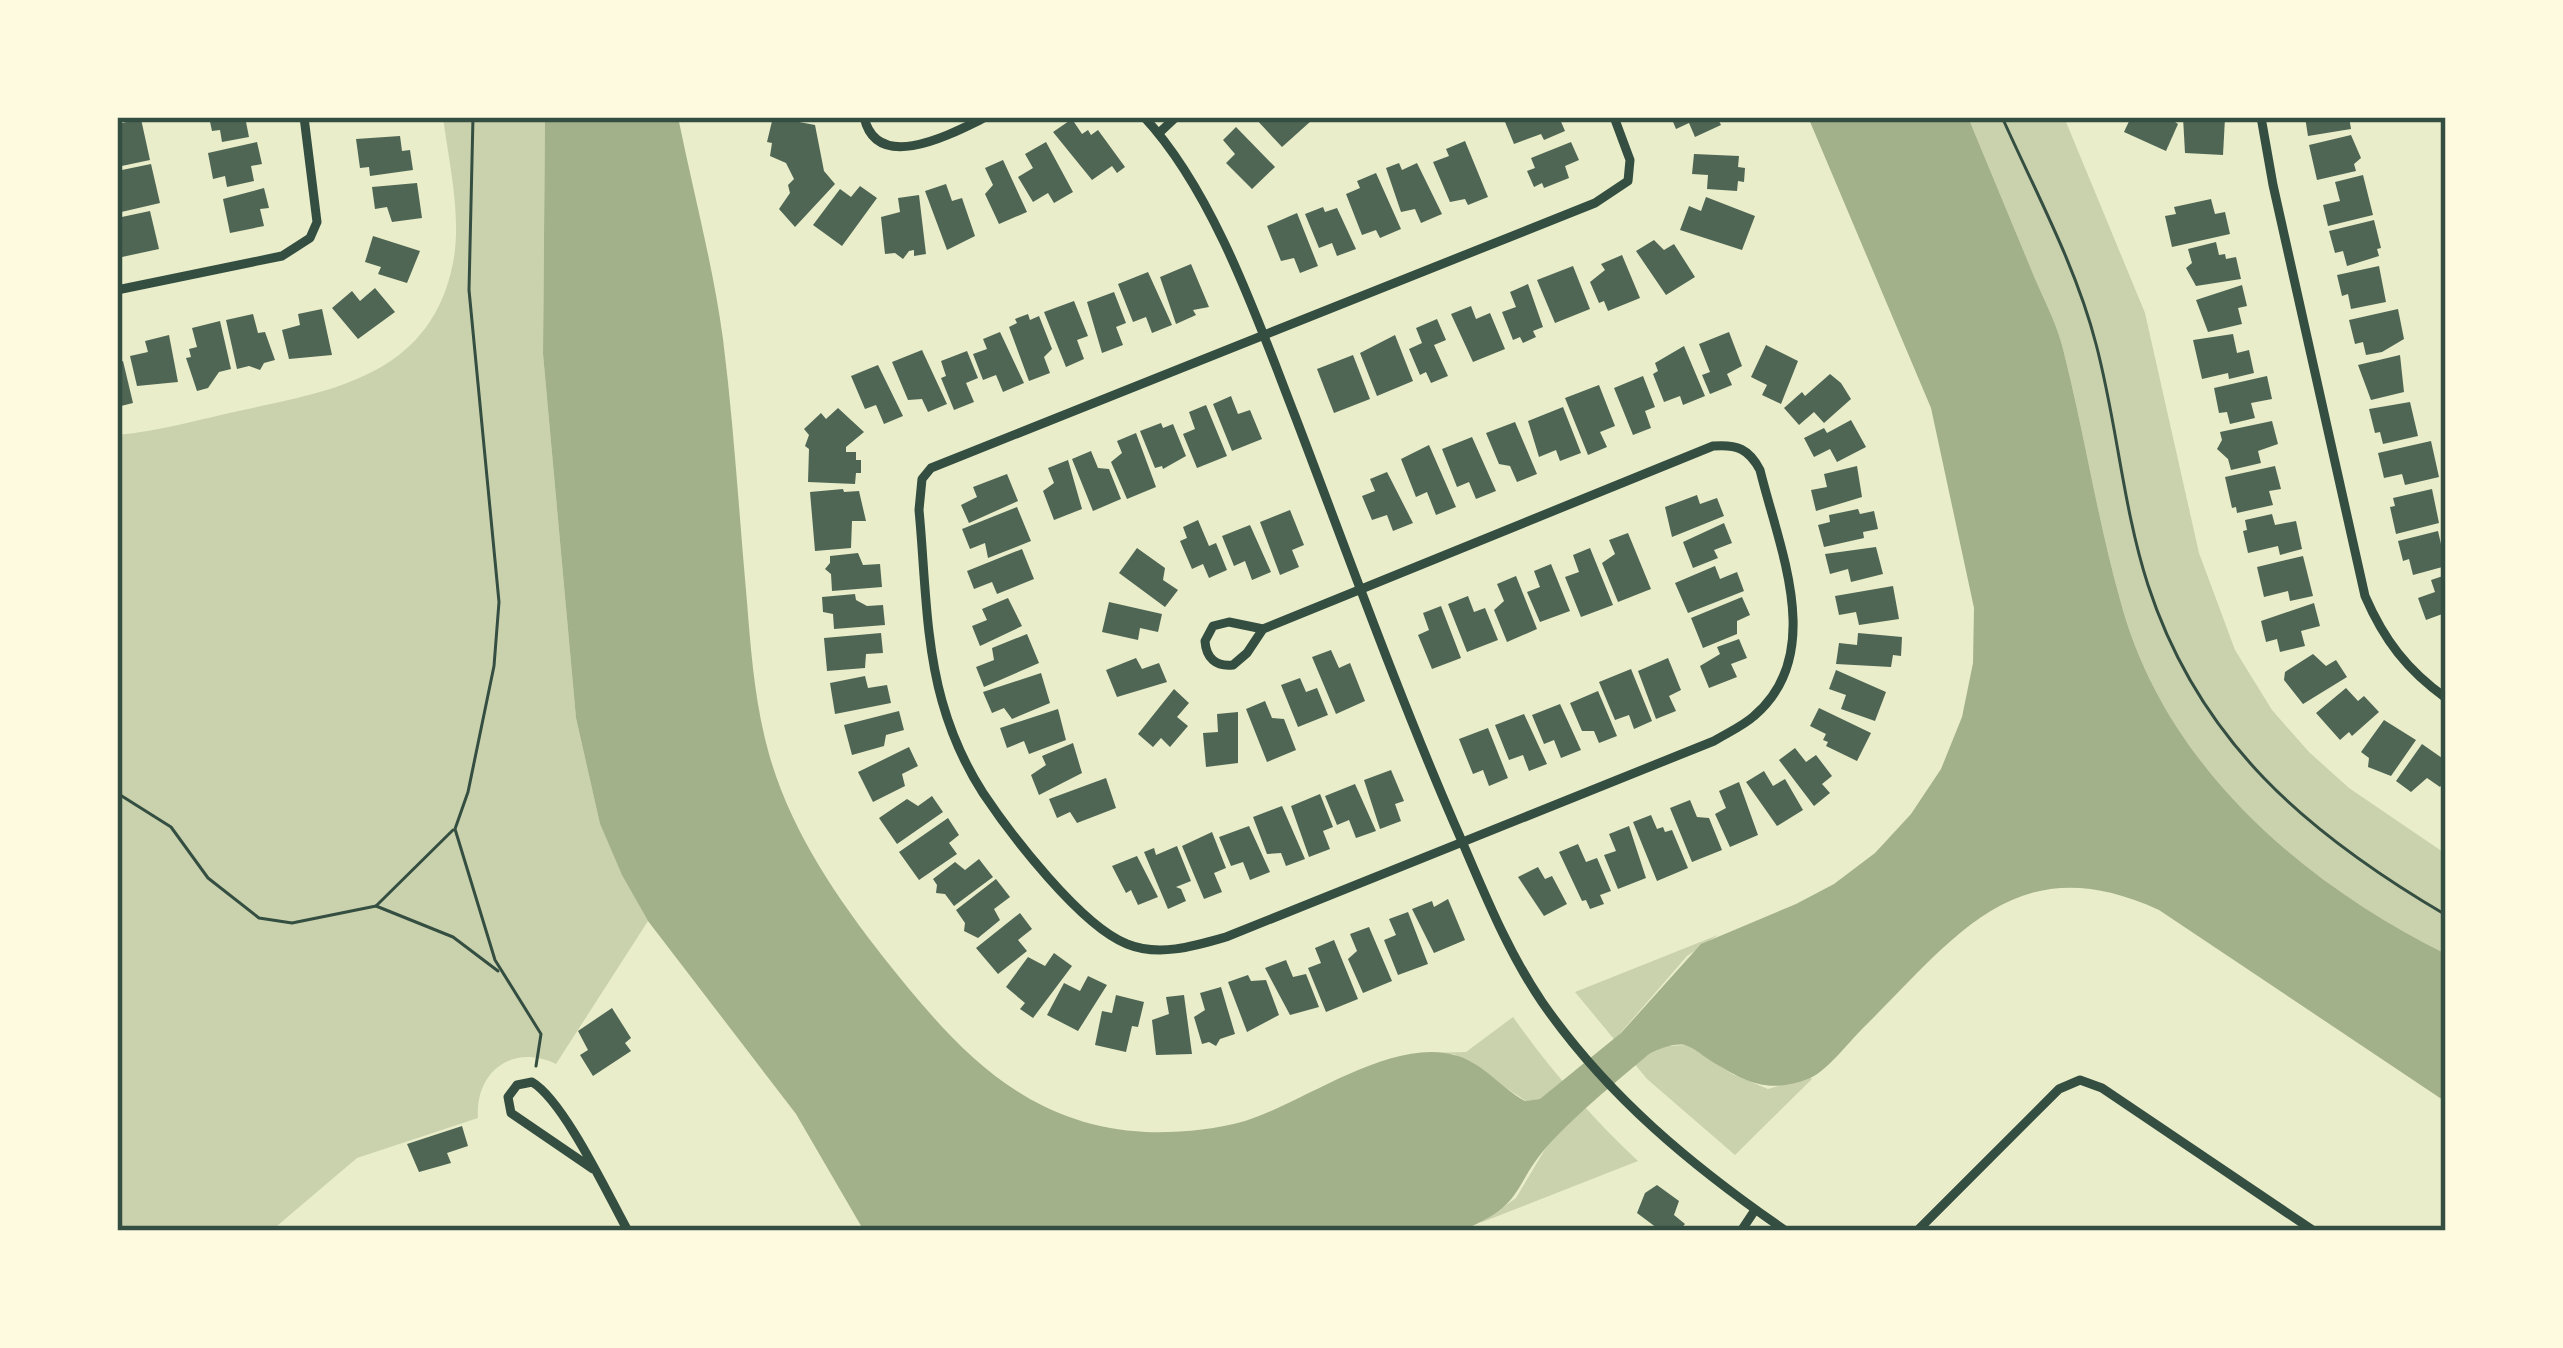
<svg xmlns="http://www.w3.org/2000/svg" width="2563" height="1348" viewBox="0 0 2563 1348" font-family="'Sofia Sans Condensed',sans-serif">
<rect width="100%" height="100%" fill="#e9edc9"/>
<!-- green -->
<g fill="#cad2ad">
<path d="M 443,117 L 545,117 L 543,354 L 576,718 L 600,824 L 622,874 L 648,921 L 556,1064 C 512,1043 475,1072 478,1118 L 357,1158 L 271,1231 L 117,1231 L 117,435 C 160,431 201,419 243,410 C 336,390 431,374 453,263 C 462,216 449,164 443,117 Z"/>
<path d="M 1968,117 L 2064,117 L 2145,313 L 2199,553 L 2235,650 L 2272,710 L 2309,752 L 2349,788 L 2446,854 L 2446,954 C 2301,882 2165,765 2121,603 C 2097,518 2084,430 2062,345 C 2055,319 2041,294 2031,269 C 2010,218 1989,168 1968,117 Z"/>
<polygon points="1718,935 1687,956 1617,1037 1649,1054 1667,1046 1687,1045 1732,1074 1768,1089 1810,1077 1812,1079 1735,1155 1647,1079 1575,992"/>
<path d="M 1513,1017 C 1550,1069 1591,1117 1638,1161 L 1480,1223 L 1516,1198 L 1547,1146 L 1540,1099 L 1526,1101 L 1454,1054 L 1423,1053 L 1466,1052 Z"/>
</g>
<!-- water -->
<path fill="#a3b18a" d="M 545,117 L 678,117 C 693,191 713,265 723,339 C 734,426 739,514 747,602 C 751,653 755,704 769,754 C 791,831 835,895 884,958 C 955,1047 1023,1126 1146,1132 C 1178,1133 1214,1130 1245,1121 C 1306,1102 1393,1035 1458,1056 C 1485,1065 1501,1088 1525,1101 L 1540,1099 L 1621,1033 L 1701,944 L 1796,904 L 1834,884 L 1875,853 L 1911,814 L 1941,769 L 1962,717 L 1973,663 L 1974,608 L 1931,408 L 1808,117 L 1968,117 C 1989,168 2010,218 2031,269 C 2041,294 2055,319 2062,345 C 2084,430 2097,518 2121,603 C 2165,765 2301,882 2446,954 L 2446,1102 L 2159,910 C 2016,844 1956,937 1863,1028 C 1848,1043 1827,1071 1810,1078 C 1768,1095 1745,1082 1708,1059 C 1702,1055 1692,1047 1685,1045 C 1673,1043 1660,1049 1649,1054 C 1616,1082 1581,1110 1551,1142 C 1511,1185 1528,1204 1461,1231 L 864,1231 L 796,1114 L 648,921 L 622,875 L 600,824 L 576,718 L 543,354 Z"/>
<!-- building -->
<g fill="#4f6655">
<polygon points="209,117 245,117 249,137 222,142 220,130 212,131"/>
<polygon points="773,117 815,125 824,171 835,184 795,227 779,209 790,193 788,185 794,179 786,163 770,156 772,143 767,142"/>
<polygon points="1254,117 1307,117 1311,121 1282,147"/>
<polygon points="1503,117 1559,117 1565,131 1544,140 1541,134 1514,144"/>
<polygon points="1671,117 1717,117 1721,125 1695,137 1689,123 1676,129"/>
<polygon points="2131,117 2168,117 2178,124 2166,151 2124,132"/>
<polygon points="2183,117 2225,118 2223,155 2185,153"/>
<polygon points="2305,117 2349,117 2351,129 2308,136"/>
<polygon points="141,119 150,160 117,167 117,124"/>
<polygon points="1072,119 1082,134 1088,130 1091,135 1098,130 1125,167 1117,173 1112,166 1092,180 1053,132"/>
<polygon points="1236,127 1275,167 1252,189 1226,163 1235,154 1223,140"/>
<polygon points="2351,135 2361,158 2354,164 2356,171 2317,180 2309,145"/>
<polygon points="400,136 402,151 410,150 413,170 370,176 369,167 360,168 356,139"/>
<polygon points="1465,141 1488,197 1468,205 1465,199 1450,202 1433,162 1449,156 1446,149"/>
<polygon points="257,142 262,164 251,166 254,181 227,187 225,176 213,179 208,153"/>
<polygon points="1046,142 1073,192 1054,203 1048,193 1033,202 1018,177 1033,168 1025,154"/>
<polygon points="1571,142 1579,160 1565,166 1569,178 1544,188 1542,183 1534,187 1527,171 1535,168 1531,158"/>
<polygon points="1694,154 1739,156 1738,167 1745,168 1744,182 1738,181 1737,191 1707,189 1708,175 1692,174"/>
<polygon points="1003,160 1027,212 999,224 985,194 993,185 985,168"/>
<polygon points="1399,163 1402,170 1417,163 1442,214 1421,223 1415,209 1401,212 1386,168"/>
<polygon points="151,164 160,203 117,213 117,171"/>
<polygon points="1376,173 1401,229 1380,238 1376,230 1362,235 1346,194 1360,188 1357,181"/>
<polygon points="2363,175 2373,215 2328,226 2323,205 2340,201 2335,182"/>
<polygon points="417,183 422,218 392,222 387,207 375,209 372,187"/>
<polygon points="946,184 952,201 962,198 975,236 947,250 925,191"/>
<polygon points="860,186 877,198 842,246 813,225 840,189 851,197"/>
<polygon points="264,188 269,208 260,209 264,226 230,233 223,199"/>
<polygon points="919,195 926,254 914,256 914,250 909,251 903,259 895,253 885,254 881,217 900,212 898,198"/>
<polygon points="1706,197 1755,216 1742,250 1680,230 1689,206 1701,211"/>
<polygon points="2211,199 2215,214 2225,212 2230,234 2172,247 2165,216 2176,214 2174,207"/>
<polygon points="1323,207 1325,212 1337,208 1356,249 1337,256 1332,243 1319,248 1305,214"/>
<polygon points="150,211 159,249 122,257 117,247 117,218"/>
<polygon points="1297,213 1318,266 1300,273 1294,258 1281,261 1267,226"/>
<polygon points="2374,220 2381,248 2377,249 2379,256 2347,266 2343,251 2335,253 2329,231"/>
<polygon points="373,236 420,251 407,283 378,274 381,267 365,262"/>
<polygon points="1654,240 1664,250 1674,244 1695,277 1666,295 1636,251"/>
<polygon points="2216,242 2219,255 2225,254 2226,259 2236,257 2241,279 2196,286 2186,268 2192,263 2188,249"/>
<polygon points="1622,255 1640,298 1608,311 1604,301 1599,303 1590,282 1605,270 1601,264"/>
<polygon points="1191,264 1209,307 1193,310 1196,315 1176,324 1160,277"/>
<polygon points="1573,266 1590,309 1555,323 1537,280"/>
<polygon points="2379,266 2386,302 2351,309 2348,294 2342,296 2337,275"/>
<polygon points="1148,272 1172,325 1152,333 1146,317 1133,322 1118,284"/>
<polygon points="1528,284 1543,327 1533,331 1536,337 1523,343 1520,337 1513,340 1502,312 1516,307 1510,292"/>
<polygon points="2242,285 2247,306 2238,308 2242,324 2208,332 2196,300"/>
<polygon points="375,288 395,312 358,339 332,308 352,291 360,301"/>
<polygon points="1114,292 1126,323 1116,327 1123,345 1102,353 1087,302"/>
<polygon points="1074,301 1088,336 1077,340 1084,359 1066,367 1044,312"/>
<polygon points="1471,306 1476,319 1490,313 1505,349 1473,362 1451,314"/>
<polygon points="322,309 332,355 289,359 282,330 300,325 298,314"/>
<polygon points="2398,309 2404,339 2382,352 2366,355 2363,342 2355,344 2349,320"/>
<polygon points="253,314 258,333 265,332 275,360 264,363 260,370 249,366 237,369 226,320"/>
<polygon points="1028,314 1030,320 1039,316 1052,349 1044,357 1050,373 1029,381 1009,327 1017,323 1015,319"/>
<polygon points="1437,319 1446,340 1434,345 1448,376 1431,383 1426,372 1420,375 1409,349 1422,343 1416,328"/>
<polygon points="220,321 231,369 219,372 208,388 197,391 186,358 191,357 189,349 197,347 192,328"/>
<polygon points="1000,332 1024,383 1003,392 996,375 983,380 973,354 987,349 983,339"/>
<polygon points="1729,332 1742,366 1727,374 1732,385 1710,394 1702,375 1710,372 1699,344"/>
<polygon points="2233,334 2237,353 2249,350 2254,373 2229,379 2228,373 2202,379 2193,340"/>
<polygon points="169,335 178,382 137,386 130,356 148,352 145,341"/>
<polygon points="1395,335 1413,381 1377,396 1360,353"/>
<polygon points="1766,345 1798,361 1781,404 1762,395 1767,385 1751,377"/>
<polygon points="1684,346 1705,396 1683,405 1680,396 1664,402 1653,374 1658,371 1655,363"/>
<polygon points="922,350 947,404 928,412 922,399 908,400 892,362"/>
<polygon points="967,351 978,378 966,383 974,402 954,410 941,378 946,376 941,361"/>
<polygon points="1353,355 1370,399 1334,413 1317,369"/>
<polygon points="2400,355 2404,392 2371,400 2358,365"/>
<polygon points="123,361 133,403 117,407 117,363"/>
<polygon points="878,365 903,416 884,424 876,405 865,409 851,376"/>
<polygon points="1830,374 1841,383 1851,399 1824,423 1814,412 1799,425 1784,408 1802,392 1805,396"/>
<polygon points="1643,376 1655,407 1645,411 1651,428 1633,435 1614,388"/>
<polygon points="2267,376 2272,399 2251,403 2255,418 2230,424 2227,412 2219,413 2214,388"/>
<polygon points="1599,385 1615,426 1600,432 1607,447 1588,455 1565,398"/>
<polygon points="1231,396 1238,414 1250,410 1262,439 1232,451 1213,404"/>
<polygon points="2410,402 2418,436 2383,444 2380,432 2375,433 2369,409"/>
<polygon points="1206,405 1227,456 1197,468 1183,434 1195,429 1189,412"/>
<polygon points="1563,407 1581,453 1560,461 1556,450 1539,457 1528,421"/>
<polygon points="838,408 864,432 846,447 846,452 856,452 856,460 861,460 861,473 856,473 855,484 808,482 809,449 805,446 809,435 804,429 821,413 826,419"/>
<polygon points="1851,420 1866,447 1837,462 1830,449 1814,457 1804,438 1824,428 1827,433"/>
<polygon points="2272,421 2278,444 2258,451 2261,463 2231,470 2228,459 2217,449 2222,440 2220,432"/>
<polygon points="1515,422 1537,474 1517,482 1510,466 1499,464 1486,433"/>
<polygon points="1161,423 1163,428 1173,424 1186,456 1163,469 1162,466 1155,468 1140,431"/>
<polygon points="1136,433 1156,487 1127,499 1111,462 1122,453 1117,441"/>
<polygon points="1472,437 1496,491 1476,499 1469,482 1457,487 1442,449"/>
<polygon points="2431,441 2439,477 2405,485 2402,474 2384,478 2378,453"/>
<polygon points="1429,445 1456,507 1436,515 1427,492 1416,497 1401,459"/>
<polygon points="1091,451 1098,468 1109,469 1121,499 1093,511 1072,459"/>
<polygon points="1068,460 1082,509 1054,520 1043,491 1054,483 1048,468"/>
<polygon points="1857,466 1862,497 1816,511 1811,490 1827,487 1824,474"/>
<polygon points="2275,466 2281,489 2269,491 2273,505 2237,513 2236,507 2232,508 2225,477"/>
<polygon points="1387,472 1413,523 1393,531 1387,515 1372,520 1362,496 1375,491 1370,479"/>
<polygon points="1007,474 1018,501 969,523 961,505 977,497 973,487"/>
<polygon points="843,489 844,492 859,491 866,521 852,521 851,548 815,551 810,492"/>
<polygon points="2432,489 2439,523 2396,534 2390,507 2395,506 2393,498"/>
<polygon points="1697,495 1700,504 1717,498 1724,516 1672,537 1665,507"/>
<polygon points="1017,507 1031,541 988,558 985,543 970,549 962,529"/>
<polygon points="1858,509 1860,514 1874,511 1878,529 1863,532 1864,538 1824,547 1818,525 1830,522 1829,515"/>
<polygon points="1290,510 1304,545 1292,550 1299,567 1280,575 1260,522"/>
<polygon points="2272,514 2275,525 2296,521 2302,549 2280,555 2278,546 2248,553 2243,531 2247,530 2245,520"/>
<polygon points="1198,520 1209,546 1216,543 1227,570 1209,578 1203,564 1192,569 1180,541 1187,538 1183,527"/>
<polygon points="1724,523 1732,543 1714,550 1718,558 1693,568 1683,542"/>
<polygon points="1250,525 1271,572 1252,580 1245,561 1234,566 1222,536"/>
<polygon points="2438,531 2446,566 2413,575 2409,559 2403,561 2398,541"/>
<polygon points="1628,533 1651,589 1618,602 1602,563 1615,554 1609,540"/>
<polygon points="1876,547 1883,574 1851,582 1848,569 1830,574 1825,554"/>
<polygon points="1137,548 1165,568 1163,580 1178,590 1165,607 1119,573"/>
<polygon points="1590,548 1613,605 1581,617 1565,577 1579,572 1573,555"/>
<polygon points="1022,549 1034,579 997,594 992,582 974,589 967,571"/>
<polygon points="858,553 863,565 880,564 882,587 832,591 831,574 825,569 830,563 830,556"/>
<polygon points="2303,556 2313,596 2290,601 2288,591 2264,597 2257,567"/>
<polygon points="1551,564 1570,611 1540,622 1527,592 1540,587 1534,571"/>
<polygon points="1715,566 1720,579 1737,572 1744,591 1688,613 1675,583"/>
<polygon points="2446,575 2445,613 2426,620 2418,598 2435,592 2431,580"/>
<polygon points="1516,576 1537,629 1507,642 1494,610 1504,601 1497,584"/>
<polygon points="1893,586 1899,619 1859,625 1856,612 1839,615 1835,596"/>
<polygon points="855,594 856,600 867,606 883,605 885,625 834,629 833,614 823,612 822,597"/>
<polygon points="1468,596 1474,612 1485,608 1498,640 1467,652 1448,604"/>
<polygon points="1742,597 1750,615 1737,621 1737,634 1703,648 1691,618"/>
<polygon points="1008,598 1022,626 980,646 972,626 987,620 982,609"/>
<polygon points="1109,602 1162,614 1158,632 1140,628 1138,640 1102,632"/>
<polygon points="2314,603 2320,626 2301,631 2305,646 2280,652 2277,639 2266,642 2261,621"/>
<polygon points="1441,606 1461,658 1432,669 1418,635 1429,630 1423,613"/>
<polygon points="881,633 883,653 866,654 865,668 827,671 824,638"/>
<polygon points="1858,633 1902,637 1901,656 1893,655 1891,667 1836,664 1839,643 1857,645"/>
<polygon points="1027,634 1039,663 984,687 976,667 994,660 992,648"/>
<polygon points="1739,639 1747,658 1731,664 1737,677 1709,688 1700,666 1720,654 1717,647"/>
<polygon points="1331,650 1339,668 1350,663 1365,701 1336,714 1312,657"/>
<polygon points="2313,654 2326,666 2336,660 2347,677 2303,704 2284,680 2285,672"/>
<polygon points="1136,658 1142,669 1159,663 1167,682 1117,697 1106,670"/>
<polygon points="1668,658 1681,690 1669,696 1676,711 1656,719 1638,671"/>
<polygon points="1631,669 1652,721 1634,729 1629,715 1615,720 1599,682"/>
<polygon points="1836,670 1886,692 1875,721 1841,709 1846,695 1829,689"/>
<polygon points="1041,673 1050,703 1012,719 1004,708 992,713 983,692"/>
<polygon points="865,676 868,688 887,685 891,703 835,714 830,683"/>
<polygon points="1300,678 1306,692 1317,688 1328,715 1298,727 1281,685"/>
<polygon points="2346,688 2358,701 2364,696 2379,712 2352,736 2349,732 2340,740 2316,713"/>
<polygon points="1174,689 1189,703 1177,717 1188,726 1170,747 1161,738 1153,747 1138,734"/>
<polygon points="1598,691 1617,736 1599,743 1594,731 1582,731 1570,703"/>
<polygon points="1265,701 1272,718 1284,719 1296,750 1267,762 1246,709"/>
<polygon points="1560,704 1581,750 1561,758 1554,740 1544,744 1532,715"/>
<polygon points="1819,708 1871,733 1857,761 1826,746 1828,742 1823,740 1826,734 1810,726"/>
<polygon points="1058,709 1066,740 1029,754 1024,741 1007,748 1000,728"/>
<polygon points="899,711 904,730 886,735 884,746 852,755 844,725"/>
<polygon points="1238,712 1238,763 1206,767 1203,733 1218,732 1217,714"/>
<polygon points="1524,714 1547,764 1529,771 1523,755 1509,760 1495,725"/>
<polygon points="2384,720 2416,740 2391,776 2368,767 2369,758 2361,752"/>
<polygon points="1488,728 1508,778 1489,786 1483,770 1473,774 1459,739"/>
<polygon points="1073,743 1082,773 1039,795 1031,775 1046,765 1042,756"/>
<polygon points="2422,744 2442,758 2446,779 2440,787 2427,778 2411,792 2396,781"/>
<polygon points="909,747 918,766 902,774 905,786 873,802 858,772"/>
<polygon points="1795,748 1806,762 1816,755 1832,776 1822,784 1830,793 1814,806 1779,760"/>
<polygon points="1391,770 1404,801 1395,804 1401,821 1380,829 1364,780"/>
<polygon points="1764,771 1773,786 1785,779 1803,810 1777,826 1746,782"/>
<polygon points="1106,778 1116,808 1077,823 1070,812 1057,818 1049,799"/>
<polygon points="1739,782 1758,835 1730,847 1715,814 1726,808 1719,791"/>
<polygon points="1355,784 1376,831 1356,838 1349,820 1337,825 1325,796"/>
<polygon points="1320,794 1333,827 1323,831 1330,849 1309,857 1291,806"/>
<polygon points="932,796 943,812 897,844 879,818 907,799 918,806"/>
<polygon points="1690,800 1697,817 1709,818 1722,850 1692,862 1670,808"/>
<polygon points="1282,806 1305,859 1286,866 1281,853 1267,854 1253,817"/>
<polygon points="1651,815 1657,829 1663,827 1665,832 1672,830 1688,868 1657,881 1633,822"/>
<polygon points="948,818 959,835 949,843 957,854 919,880 899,852"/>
<polygon points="1249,826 1270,872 1250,880 1243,862 1231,866 1219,837"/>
<polygon points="1629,826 1646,878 1618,889 1604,855 1616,851 1609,834"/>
<polygon points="1212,832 1226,868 1214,873 1222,892 1204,899 1182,846"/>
<polygon points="1578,844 1586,862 1597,858 1611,891 1600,895 1604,904 1590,909 1586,900 1582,901 1559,852"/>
<polygon points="1177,846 1191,881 1176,887 1181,889 1186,901 1168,909 1144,852 1154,848 1156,855"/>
<polygon points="1137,856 1158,897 1138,905 1131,890 1126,893 1112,866"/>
<polygon points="979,859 993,877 954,906 945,894 936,893 937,885 933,879 955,862 965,870"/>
<polygon points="1538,867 1545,879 1552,876 1567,904 1544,916 1518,877"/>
<polygon points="996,879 1010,897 994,909 1000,920 978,938 964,931 965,923 956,910"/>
<polygon points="1448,899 1465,940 1434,953 1412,909 1432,901 1434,907"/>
<polygon points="1408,912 1428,964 1398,975 1384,940 1396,935 1389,919"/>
<polygon points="1020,913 1032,929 1018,940 1027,951 998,974 976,948"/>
<polygon points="1369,927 1392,981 1363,993 1348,959 1357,951 1350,934"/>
<polygon points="1334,940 1358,999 1326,1012 1308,968 1321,963 1315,948"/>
<polygon points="1054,953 1072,966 1033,1018 1020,1009 1025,1003 1006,987 1028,957 1045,966"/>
<polygon points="1286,960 1293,977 1306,974 1319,1007 1290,1015 1265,968"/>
<polygon points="1248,975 1251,981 1266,980 1279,1015 1247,1032 1228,982"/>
<polygon points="1088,976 1107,985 1078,1031 1047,1015 1064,983 1080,991"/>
<polygon points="1221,987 1235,1034 1220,1039 1216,1046 1209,1042 1202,1044 1194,1017 1205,1010 1200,993"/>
<polygon points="1116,995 1144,1002 1138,1027 1132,1026 1126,1052 1095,1045 1102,1011 1112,1013"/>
<polygon points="1184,995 1192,1054 1156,1055 1152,1020 1169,1014 1166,997"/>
<polygon points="612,1008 631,1038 625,1043 631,1051 593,1076 580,1055 588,1050 578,1031"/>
<polygon points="462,1126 468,1146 447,1153 451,1163 419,1172 407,1144"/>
<polygon points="1657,1185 1679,1201 1674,1215 1685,1224 1679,1231 1661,1231 1637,1213 1645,1193"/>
</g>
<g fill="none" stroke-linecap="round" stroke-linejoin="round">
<!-- path -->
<g stroke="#344e41" stroke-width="3">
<polyline points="473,117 469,290 499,602 494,666 468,792 455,829 495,960 541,1034 536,1066"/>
<path d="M 2002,117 C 2035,191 2076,266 2096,344 C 2117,423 2123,508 2148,585 C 2199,742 2308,834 2446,915"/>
<polyline points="117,793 171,827 208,878 259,918 292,923 376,906"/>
<polyline points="453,830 376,906 453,937 498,971"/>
</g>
<!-- minor -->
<g stroke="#344e41" stroke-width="9">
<path d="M 864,117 C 877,175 953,133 986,117"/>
<path d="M 1144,117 C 1214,192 1258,321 1295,416 C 1347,552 1396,689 1454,823 C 1481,884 1504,946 1542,1002 C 1608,1097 1692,1166 1786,1231"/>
<path d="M 2261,117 L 2273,185 L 2365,596 C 2384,640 2407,670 2446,698"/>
<polyline points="1159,133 1176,117"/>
<polyline points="117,290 282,256 310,238 317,222 304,117"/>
<path d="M 1263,629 L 1229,622 L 1213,626 L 1205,641 C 1206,658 1216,667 1233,665 L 1247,653 L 1263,629 L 1713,446 C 1737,444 1749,449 1760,470 C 1779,548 1827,654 1754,716 C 1743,726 1727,733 1714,741 L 1226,937 C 1195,946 1159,957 1127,944 C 1081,926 1011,835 983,793 C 965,765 951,733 942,701 C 925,641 925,572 919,510 L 922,479 L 931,468 L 1595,203 L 1628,181 L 1630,160 L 1614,117"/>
<path d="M 593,1169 L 511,1113 L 508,1097 L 517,1085 L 532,1082 C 564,1101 608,1195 628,1231"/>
<polyline points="1741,1231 1755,1210"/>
<polyline points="1917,1231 2059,1089 2080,1080 2102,1088 2314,1231"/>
</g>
</g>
<!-- border -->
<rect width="2563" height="1348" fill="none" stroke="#fefae0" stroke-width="240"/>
<rect x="120" y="120" width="2323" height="1108" fill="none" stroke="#344e41" stroke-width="4.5"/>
</svg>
